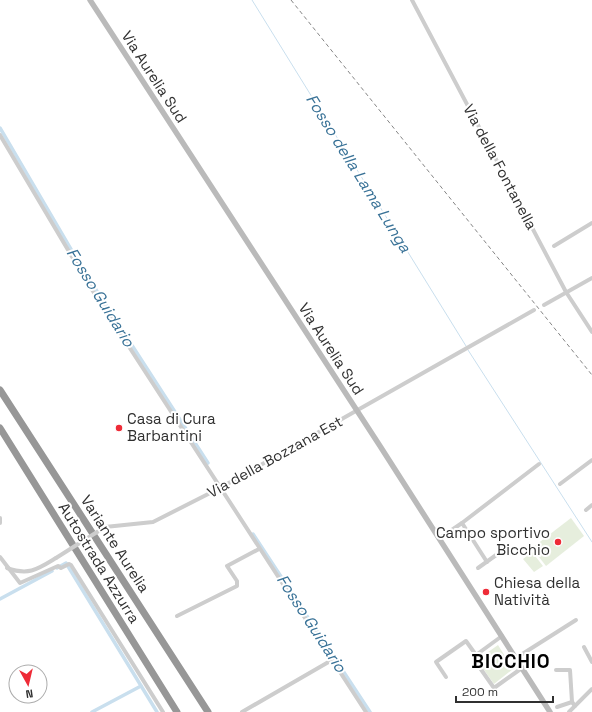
<svg xmlns="http://www.w3.org/2000/svg" width="592" height="712" viewBox="0 0 592 712" font-family="'Space Grotesk',sans-serif">
<rect width="100%" height="100%" fill="#fff"/>
<!-- green -->
<g fill="#e6eedd">
<polygon points="571,518 584,536 546,566 532,548"/>
<polygon points="532,552 543,566 534,572 523,559"/>
<polygon points="498,645 513,669 494,684 477,660"/>
</g>
<g fill="none" stroke-linecap="round" stroke-linejoin="round">
<!-- stream -->
<g stroke="#c9dfee" stroke-width="1">
<polyline points="252,0 466,346"/>
<polyline points="468,350 592,542"/>
</g>
<!-- canal -->
<g stroke="#c9dfee" stroke-width="3.5">
<polyline points="0,128 82,268 208,463"/>
<polyline points="253,534 370,712"/>
<polyline points="57,568 66,563 157,712"/>
<polyline points="0,599 52,571"/>
<polyline points="92,712 141,686"/>
</g>
<!-- street -->
<g stroke="#cdcdcd" stroke-width="4">
<polyline points="412,0 566,292 592,332"/>
<polyline points="0,135 87,282 366,712"/>
<polyline points="554,246 592,223"/>
<polyline points="544,305 592,278"/>
<polyline points="560,484 592,460"/>
<polyline points="586,510 592,505"/>
<polyline points="0,518 0,523"/>
<polyline points="462,523 539,464"/>
<polyline points="105,527 153,522 220,488 534,310"/>
<polyline points="440,538 462,523 487,562"/>
<polyline points="0,557 20,583 58,566 61,568 69,564 71,565 163,712"/>
<path d="M 7,568 C 29,576 38,569 56,558"/>
<polyline points="478,568 499,553"/>
<polyline points="177,616 237,586 237,581 227,566 259,549"/>
<polyline points="584,647 592,662"/>
<polyline points="516,658 576,620"/>
<polyline points="480,668 494,688 522,668"/>
<polyline points="556,670 570,670 572,702 575,706"/>
<polyline points="446,677 436,662 466,641 476,655 502,636"/>
<polyline points="557,707 572,702"/>
<polyline points="242,712 332,660"/>
<polyline points="569,712 592,689"/>
</g>
<!-- secondary -->
<polyline stroke="#bababa" stroke-width="5.5" points="90,0 380,446 550,712"/>
<!-- highway -->
<g stroke="#979797" stroke-width="7">
<polyline points="0,390 208,712"/>
<polyline points="0,428 177,712"/>
</g>
<!-- rail -->
<polyline stroke="#858585" stroke-width="1" stroke-dasharray="4 3" stroke-linecap="butt" points="291,0 592,375"/>
<!-- street-bridge -->
<polyline stroke="#cdcdcd" stroke-width="4" points="56,558 105,527"/>
</g>
<!-- markers -->
<g fill="#ee2b37" stroke="#fff" stroke-width="1.5">
<circle cx="119" cy="428" r="4"/>
<circle cx="558" cy="542" r="4"/>
<circle cx="486" cy="592" r="4"/>
</g>
<g text-anchor="middle" stroke-width="4" stroke-linejoin="round" paint-order="stroke">
<!-- street labels -->
<g font-size="15" fill="#303030" stroke="#fff">
<text transform="translate(154 77) rotate(57)" y="5">Via Aurelia Sud</text>
<text transform="translate(500 167) rotate(62)" y="5">Via della Fontanella</text>
<text transform="translate(331 349) rotate(57)" y="5">Via Aurelia Sud</text>
<text transform="translate(275 457) rotate(-29)" y="5">Via della Bozzana Est</text>
<text transform="translate(115 544) rotate(57)" y="5">Variante Aurelia</text>
<text transform="translate(99 563) rotate(58)" y="5">Autostrada Azzurra</text>
</g>
<!-- poi labels -->
<g font-size="15" fill="#303030" stroke="#fff" text-anchor="start">
<text x="127" y="424">Casa di Cura<tspan x="127" dy="17">Barbantini</tspan></text>
<text x="550" y="538" text-anchor="end">Campo sportivo<tspan x="550" dy="17">Bicchio</tspan></text>
<text x="494" y="588">Chiesa della<tspan x="494" dy="17">Natività</tspan></text>
</g>
<!-- water labels -->
<g font-size="16" font-style="italic" fill="#397297" stroke="#fff">
<text transform="translate(359 173) rotate(58)" y="6">Fosso della Lama Lunga</text>
<text transform="translate(101 297) rotate(58)" y="6">Fosso Guidario</text>
<text transform="translate(312 623) rotate(57)" y="6">Fosso Guidario</text>
</g>
<!-- district labels -->
<g font-size="19" font-weight="bold" letter-spacing="1" fill="#000" stroke="#fff">
<text x="511" y="668">BICCHIO</text>
</g>
</g>
<!-- north arrow -->
<g transform="translate(28 684) rotate(172)"><circle r="19" fill="#ffffff" stroke="#acacac"/>
<path d="M0-3L7 15L0 10L-7 15Z" fill="#ee2b37"/>
<text y="-6" font-size="11" font-weight="bold" text-anchor="middle" fill="#303030">N</text>
</g>
<!-- scale -->
<path d="M456 696v6h97v-6" fill="none" stroke="#303030" stroke-width="2"/>
<text x="462" y="696" font-size="12" fill="#303030" stroke="#ffffff" stroke-width="3" paint-order="stroke">200 m</text>
</svg>
